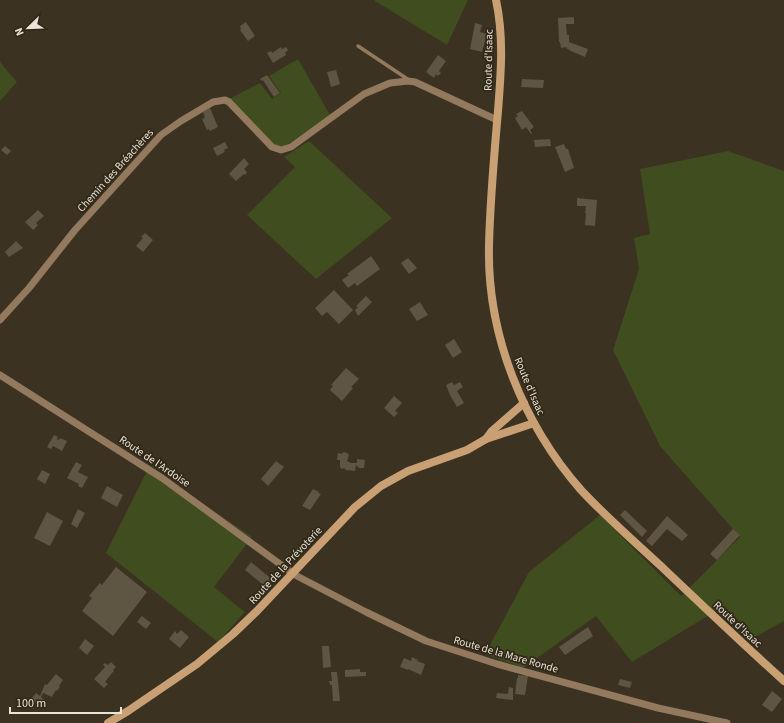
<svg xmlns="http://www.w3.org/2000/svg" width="784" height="723" viewBox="0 0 784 723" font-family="'Source Sans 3',sans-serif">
<rect width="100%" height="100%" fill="#3b3221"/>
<!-- green -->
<g fill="#3f4d1f">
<polygon points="375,0 468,0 447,45 375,1"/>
<polygon points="298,59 330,115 284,147 276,146 229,99 260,83 272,99 281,93 269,76"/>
<polygon points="0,61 4,67 17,82 0,101"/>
<polygon points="309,141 392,218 316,279 247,215 295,167 284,157"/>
<polygon points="728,151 784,171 784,621 755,637 724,606 632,662 596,616 523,668 485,654 529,572 600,515 681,596 740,537 660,446 613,350 639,269 634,238 650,234 640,169"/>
<polygon points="149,467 252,537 214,587 245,612 218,642 106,553"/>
</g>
<!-- building -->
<g fill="#5e5542">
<polygon points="574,17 574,24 566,24 567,35 569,35 569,42 588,49 585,57 571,51 566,48 567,47 561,48 560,42 559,42 558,18"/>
<polygon points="246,22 255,36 248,41 240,30 241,29 240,26"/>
<polygon points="475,23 482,25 480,32 487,34 482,52 470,49"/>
<polygon points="281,47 282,49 286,47 288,50 285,53 286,55 273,63 267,53 271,51 272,53"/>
<polygon points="438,55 446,61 439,71 441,73 438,76 436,74 434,78 426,72"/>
<polygon points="336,70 340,84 331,87 327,72"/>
<polygon points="267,75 280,93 274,97 263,80 262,81 260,79"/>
<polygon points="522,79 544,80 543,88 521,87"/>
<polygon points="210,108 218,127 210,131 209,129 207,130 202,119 205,118 203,112"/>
<polygon points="522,111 534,127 530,130 532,133 531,134 526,127 522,130 515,118 518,116 516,114"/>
<polygon points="550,139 551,146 535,147 534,140"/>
<polygon points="225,142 228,148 224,150 225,152 217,156 213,148"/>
<polygon points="564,144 566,149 568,149 574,168 565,172 555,147"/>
<polygon points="5,146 11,151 7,155 1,150"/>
<polygon points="244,158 249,164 244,169 247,172 245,175 244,174 236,181 229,174"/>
<polygon points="577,198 597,200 595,226 585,225 586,213 585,213 586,206 577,206"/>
<polygon points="38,210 44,216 36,223 38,225 33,230 25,222"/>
<polygon points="145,233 153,240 143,252 136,246 143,238 141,237"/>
<polygon points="16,241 23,248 9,257 5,252"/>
<polygon points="371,256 380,269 357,286 355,283 348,288 342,280 349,275 347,274"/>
<polygon points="408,258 417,268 409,274 401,263"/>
<polygon points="334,290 353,310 339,324 327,312 322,316 315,308"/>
<polygon points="366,296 372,302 358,316 355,310 358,307 356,306"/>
<polygon points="420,302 428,315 417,321 409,309"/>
<polygon points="454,339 462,352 453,358 445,345"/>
<polygon points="346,368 359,379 351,387 353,388 342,401 330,390 333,386 331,385"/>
<polygon points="452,382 454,385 460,382 463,387 457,391 464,403 457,407 450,395 446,385"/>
<polygon points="394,396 402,403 395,411 398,413 394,417 384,408"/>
<polygon points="54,435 58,437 57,439 59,440 60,438 67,441 62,451 53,446 51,449 47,447"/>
<polygon points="343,452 347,453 349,455 347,461 351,463 357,463 357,459 365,460 364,468 359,468 356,465 355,471 346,470 344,468 342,469 340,467 340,460 337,460 338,453 342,454"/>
<polygon points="276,461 284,467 268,486 261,479"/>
<polygon points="76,462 82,465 78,472 88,477 82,488 78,486 79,484 67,478"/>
<polygon points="42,470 50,474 45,484 37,479"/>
<polygon points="107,486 123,495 117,507 101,498"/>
<polygon points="313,489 319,492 318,493 321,494 310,510 302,506"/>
<polygon points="78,509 85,513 77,528 71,524"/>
<polygon points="625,510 647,531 642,537 620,515"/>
<polygon points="47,512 63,521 50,546 34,538"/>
<polygon points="667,516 688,535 682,541 667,529 652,546 646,541"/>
<polygon points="733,529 740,535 717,560 710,554"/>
<polygon points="251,562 274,581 267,588 245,570"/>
<polygon points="116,567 147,592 113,636 82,611 92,598 89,596 100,583 102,585"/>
<polygon points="142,616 151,623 146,629 137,622"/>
<polygon points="588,627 593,636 565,655 559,647"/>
<polygon points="181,630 189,637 180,648 169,639 175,631 177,634"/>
<polygon points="85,639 94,646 87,655 79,648"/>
<polygon points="322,646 329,646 331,667 323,668"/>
<polygon points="412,657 418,660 417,661 425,664 421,675 408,669 408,670 400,667 404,658 411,661"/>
<polygon points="111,662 116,667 113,670 114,671 112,673 105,682 108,684 104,688 94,679 105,667 103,665 105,663 108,665"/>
<polygon points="360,669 360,672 366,672 366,676 345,677 345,670"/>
<polygon points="331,672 337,672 340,701 333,701 332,685 330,685 329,681 332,681"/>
<polygon points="56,674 63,680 59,686 60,687 57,691 56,690 52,697 43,693 41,697 44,700 40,704 41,705 40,706 31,699 36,693 40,696 45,684 47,685"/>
<polygon points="518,675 528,676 525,695 515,694 517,678 518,678"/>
<polygon points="620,679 632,682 630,688 618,685"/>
<polygon points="509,687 513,688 513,700 496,698 497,693 508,694"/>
<polygon points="772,691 782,699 772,712 762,705"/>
</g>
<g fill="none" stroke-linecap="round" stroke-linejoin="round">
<!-- lane -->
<polyline stroke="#93795d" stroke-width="3.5" points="358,46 409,80"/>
<!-- street -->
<g stroke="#93795d" stroke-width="7">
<polyline points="0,320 29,288 75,230 161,135 181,121 213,102 225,100 229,102 272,147 281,150 291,147 364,94 390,83 408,81 415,82 497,120"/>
<polyline points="0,375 162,478 295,575 366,612 426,641 497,664 658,708 727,723"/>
</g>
<!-- secondary -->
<g stroke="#c9a073" stroke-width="8">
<path d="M 496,0 C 504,37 501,73 498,111 C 494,156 490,201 489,246 C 487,335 523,424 581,490 C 606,517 635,542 662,567 C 702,605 743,644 784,681"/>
<polyline points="486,439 492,431 524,403"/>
<polyline points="108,723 128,711 197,664 233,634 257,611 355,507 381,486 408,471 467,450 486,439 534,423"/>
</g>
</g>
<g text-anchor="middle" stroke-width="3.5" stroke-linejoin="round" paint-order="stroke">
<!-- street labels -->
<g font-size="11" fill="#e9e3d8" stroke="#312817">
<text transform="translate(488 60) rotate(-89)" y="4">Route d'Isaac</text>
<text transform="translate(115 170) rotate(-48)" y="4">Chemin des Bréachères</text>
<text transform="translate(530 386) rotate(67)" y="4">Route d'Isaac</text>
<text transform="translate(155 461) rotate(34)" y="4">Route de l'Ardoise</text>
<text transform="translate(285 565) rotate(-47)" y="4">Route de la Prévoterie</text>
<text transform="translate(738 624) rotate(43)" y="4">Route d'Isaac</text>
<text transform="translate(506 654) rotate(16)" y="4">Route de la Mare Ronde</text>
</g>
</g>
<!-- north arrow -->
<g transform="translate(28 28) rotate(247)" stroke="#312817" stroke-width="3" paint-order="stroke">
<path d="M0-3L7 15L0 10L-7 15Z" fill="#e9e3d8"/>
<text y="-6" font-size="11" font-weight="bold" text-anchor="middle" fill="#e9e3d8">N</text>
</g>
<!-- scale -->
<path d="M10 707v6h111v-6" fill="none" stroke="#e9e3d8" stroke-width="2"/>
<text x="16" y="707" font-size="12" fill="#e9e3d8" stroke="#312817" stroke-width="3" paint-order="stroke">100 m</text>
</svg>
